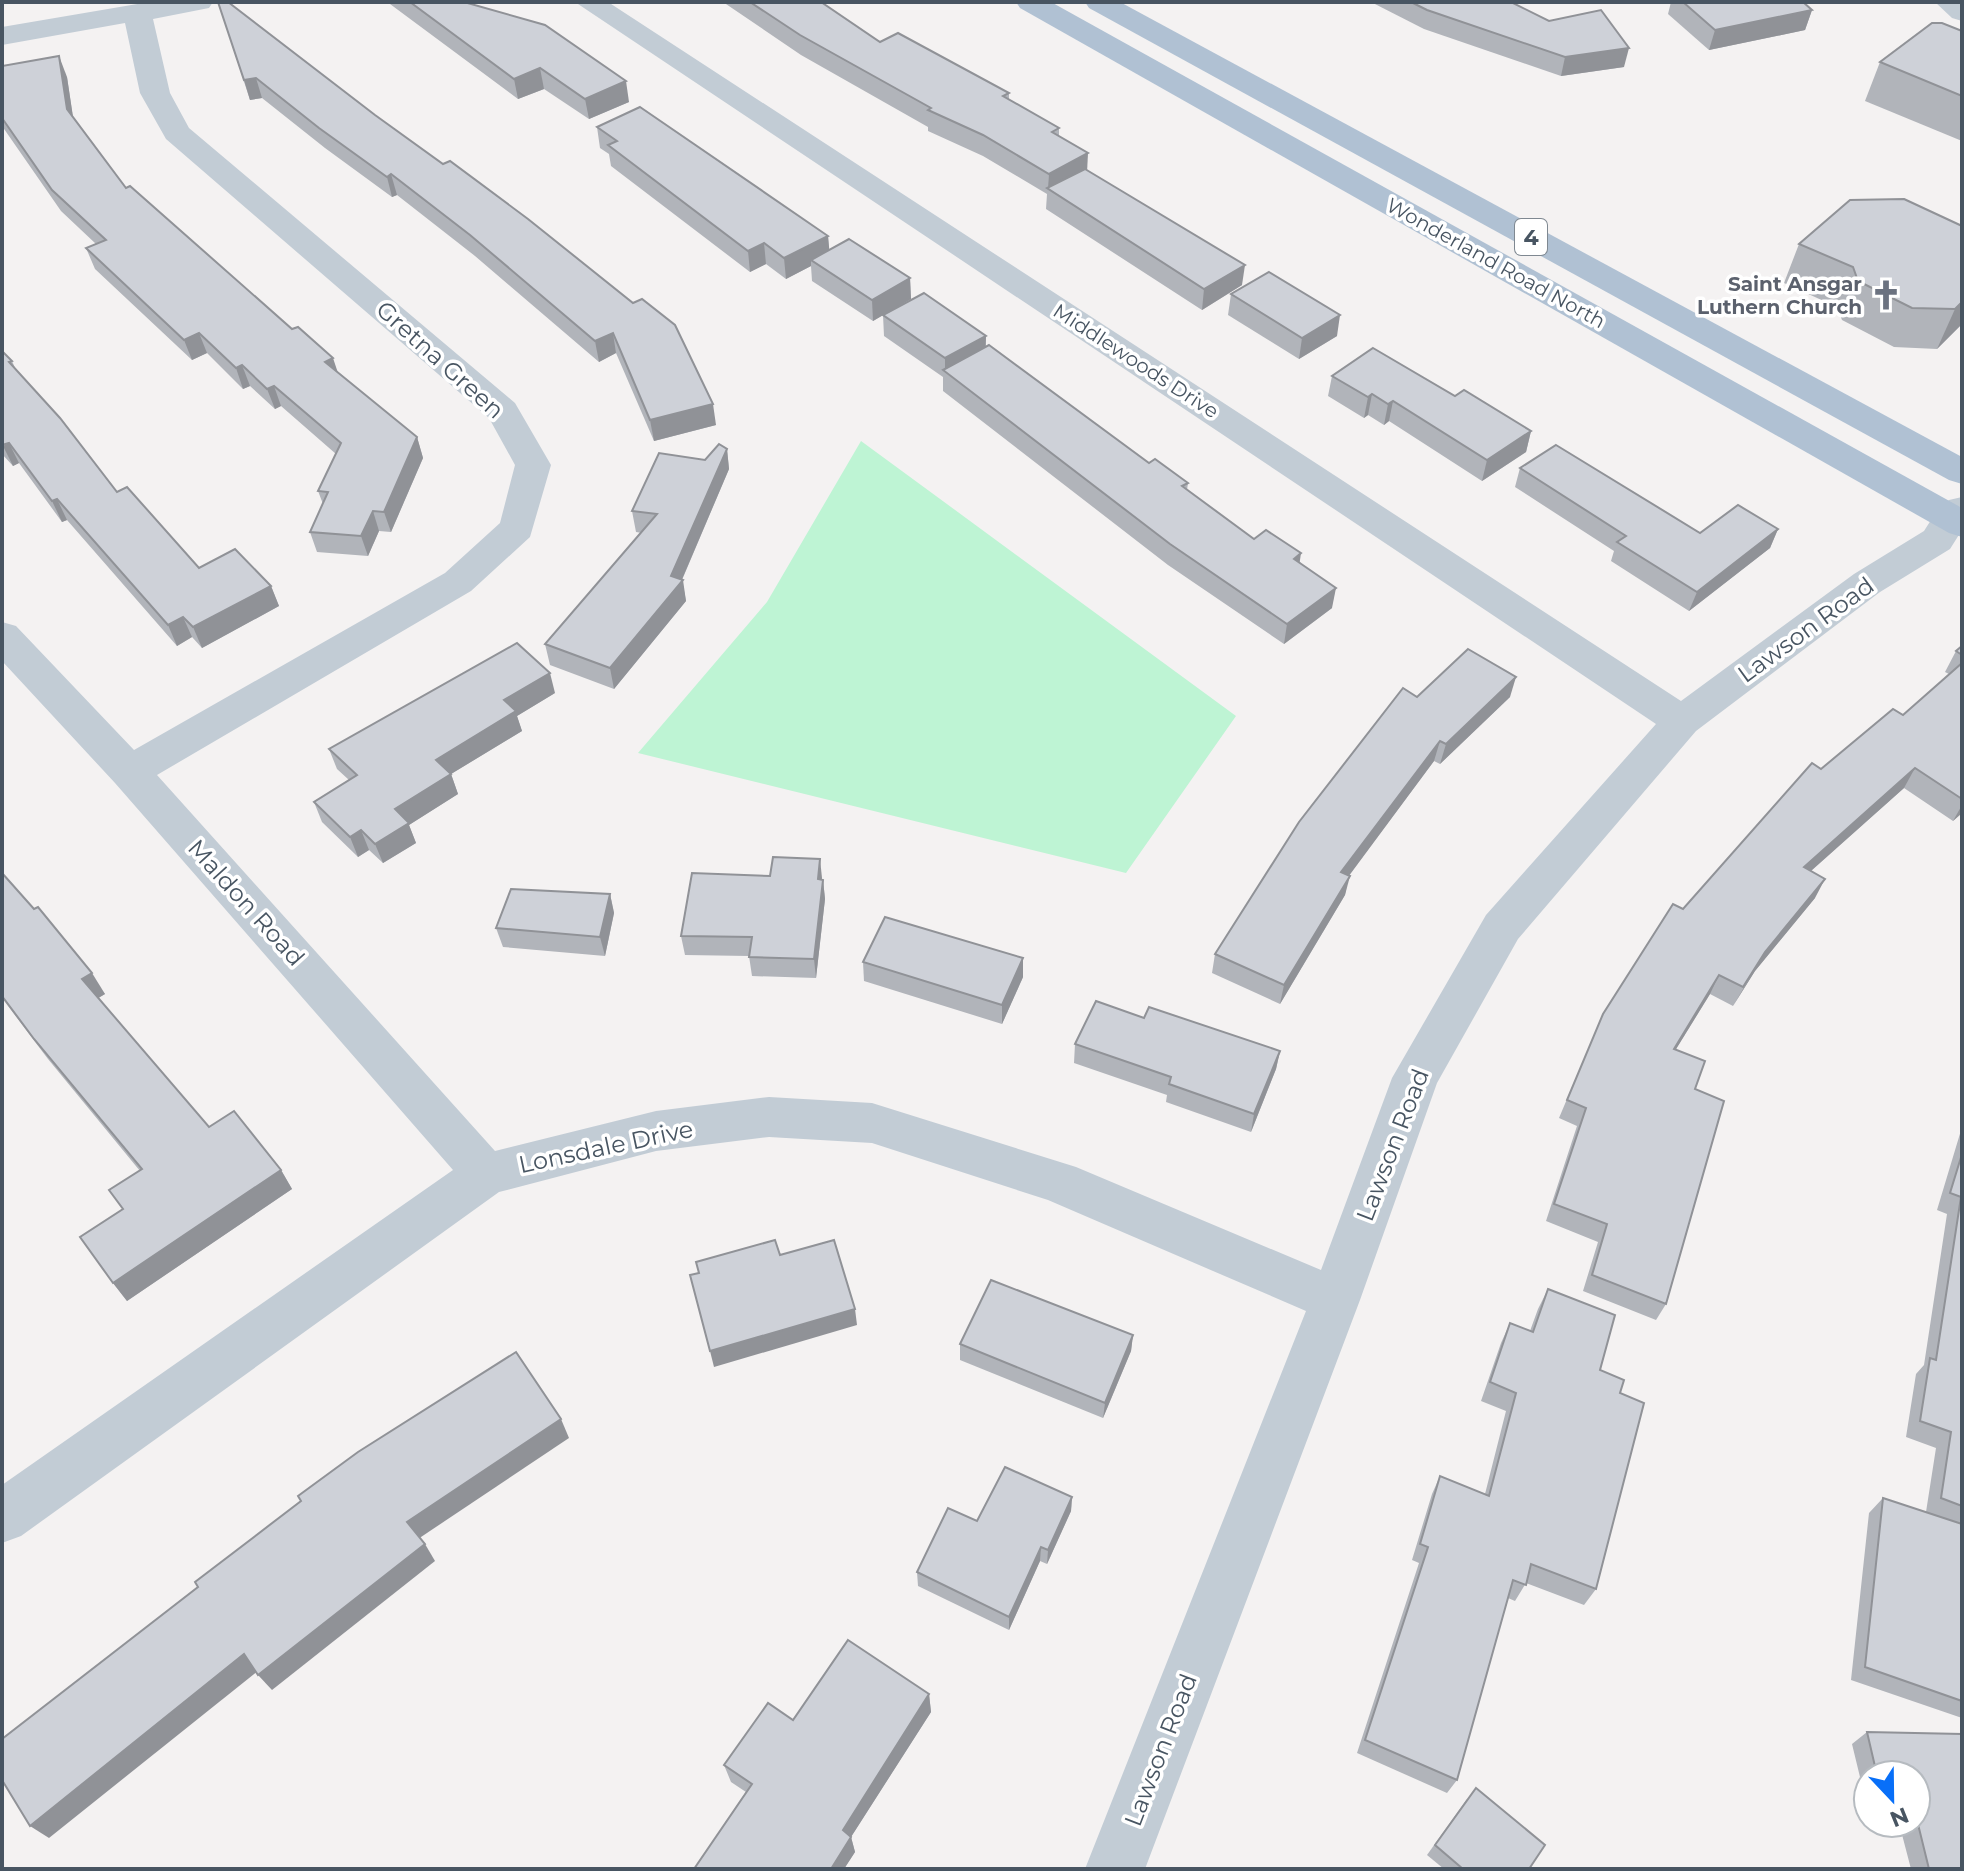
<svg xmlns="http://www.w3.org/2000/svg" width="1964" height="1871" viewBox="0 0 1964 1871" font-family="Montserrat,sans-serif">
<rect width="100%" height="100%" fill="#f4f2f2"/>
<!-- green -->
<polygon fill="#bef4d4" points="861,441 1236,716 1126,873 638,753 767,602"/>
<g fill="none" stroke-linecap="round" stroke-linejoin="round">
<!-- minor -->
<g fill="#c2ccd5" fill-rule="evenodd">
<polygon points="149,2 213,2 209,8 153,19 170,93 189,128 515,403 551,465 530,537 471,591 157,775 495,1151 656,1111 769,1097 872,1103 1076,1167 1321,1270 1392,1078 1486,915 1656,724 575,2 608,2 1681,701 1854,574 1924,531 1938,509 1949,500 1962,497 1962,530 1950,549 1880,592 1696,731 1518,939 1437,1083 1360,1300 1145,1869 1085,1869 1306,1311 1048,1200 872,1143 769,1137 656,1151 499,1192 21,1536 2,1543 2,1485 453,1170 115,783 2,661 2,622 16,626 134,750 445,573 500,523 515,465 489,418 166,139 140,93 125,23 2,45 2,27"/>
<polygon points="1935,2 1962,2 1962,21 1952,18"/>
</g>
<!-- major -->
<g fill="#b0c1d3" fill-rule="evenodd">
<polygon points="1016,2 1051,2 1962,508 1962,537 1949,533 1020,8"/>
<polygon points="1085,2 1120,2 1962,457 1962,484 1949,480 1089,8"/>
</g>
</g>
<!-- wall -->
<g fill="#b1b4ba">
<polygon points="218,2 375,115 716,425 654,441 616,353 599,362 475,256 397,195 392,197 325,148 262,98 250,100"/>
<polygon points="389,2 464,2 629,102 589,119 544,89 518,99 390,4"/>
<polygon points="723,2 821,2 880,42 1009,93 1009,100 1059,128 1059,136 1088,171 1242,285 1202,310 1046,209 1047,194 983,156 928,131 928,127 801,55"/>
<polygon points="1371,2 1511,2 1624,67 1561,76 1424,29"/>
<polygon points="1671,2 1803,2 1812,10 1805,30 1709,50 1668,14"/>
<polygon points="1962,31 1962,141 1865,101 1880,62"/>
<polygon points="2,66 67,77 73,118 126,188 338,372 417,437 423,458 391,532 379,531 368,556 317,552 310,532 323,504 318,491 336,454 281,406 275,409 250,386 243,389 207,353 192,360 95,269 86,248 96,244 61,211 2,126"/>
<polygon points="597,127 828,236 829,250 910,278 911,299 884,315 986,336 986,347 1149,463 1188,483 1187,490 1254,539 1300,562 1332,608 1284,644 1168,565 943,391 943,377 884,336 883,315 873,321 812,281 811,266 786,279 766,264 750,272 611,166 609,154 600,148"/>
<polygon points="1962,226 1962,324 1937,349 1894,347 1842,320 1837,307 1784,283 1799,244"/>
<polygon points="1231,294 1337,336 1299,359 1228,315"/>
<polygon points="2,351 12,361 16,370 117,492 199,568 271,586 279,606 202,648 192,637 177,646 67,520 62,522 19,463 13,466 2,454"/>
<polygon points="1332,376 1455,396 1531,431 1526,452 1482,481 1389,421 1384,425 1368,415 1364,418 1328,396"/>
<polygon points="727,449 729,469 682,580 686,601 614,689 550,665 545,644 642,533 636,532 632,511 705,460"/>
<polygon points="1520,468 1700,533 1778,529 1770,548 1689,611 1611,561 1614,551 1515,487"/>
<polygon points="1962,646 1962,813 1953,821 1904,788 1811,871 1815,898 1755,971 1733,1006 1710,994 1676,1049 1695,1089 1666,1304 1656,1320 1583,1291 1598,1242 1546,1221 1577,1126 1559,1118 1603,1014 1683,909 1821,769 1903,715 1949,674 1945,672 1956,651"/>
<polygon points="555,693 517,716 522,731 451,774 458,794 409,825 416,843 383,863 369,850 358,857 322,822 314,802 349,780 337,769 329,749"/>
<polygon points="1417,697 1510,697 1440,764 1434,761 1349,875 1345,895 1280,1004 1212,973 1215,954"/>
<polygon points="2,873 105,994 98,998 209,1127 281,1170 292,1189 127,1301 113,1283 123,1209 140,1171 48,1059 2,998"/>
<polygon points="823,880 825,899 816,978 752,976 749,956 685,955 681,936"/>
<polygon points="610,894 614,913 605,956 503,947 496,928"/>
<polygon points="863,962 1023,977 1002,1024 864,981"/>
<polygon points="1144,1018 1280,1051 1276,1069 1251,1132 1166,1102 1167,1095 1074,1063 1075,1044"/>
<polygon points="1962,1127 1962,1718 1851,1680 1869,1513 1883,1498 1926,1512 1936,1448 1906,1437 1916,1374 1924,1365 1947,1214 1937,1210"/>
<polygon points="1548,1289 1600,1370 1620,1393 1596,1589 1584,1605 1526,1583 1515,1601 1508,1598 1457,1780 1447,1793 1357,1753 1419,1563 1412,1560 1432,1494 1440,1476 1485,1494 1506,1411 1481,1401 1501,1343 1510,1323 1530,1331 1538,1309"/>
<polygon points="1133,1335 1131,1351 1103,1418 960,1360 960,1344"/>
<polygon points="1072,1497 1071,1511 1047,1564 1040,1561 1009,1630 918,1586 917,1572 977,1521"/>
<polygon points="929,1694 931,1712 851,1837 855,1852 844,1869 694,1869 746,1792 731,1782 724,1765 793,1720"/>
<polygon points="1867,1732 1962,1734 1962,1869 1911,1869 1899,1823 1916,1823 1916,1775 1868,1775 1868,1810 1852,1744"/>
<polygon points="1467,1799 1529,1869 1444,1869 1427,1855"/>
</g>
<!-- shaded-wall -->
<g fill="#909297">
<polygon points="1812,10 1805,30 1709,50 1715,30"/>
<polygon points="1629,48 1624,67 1561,76 1565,57"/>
<polygon points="59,56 67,77 75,130 67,109"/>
<polygon points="540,68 544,89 518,99 514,79"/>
<polygon points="256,78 262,98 250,100 244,80"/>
<polygon points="626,81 629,102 589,119 585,99"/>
<polygon points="1088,153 1087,173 1048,189 1049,174"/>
<polygon points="391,174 397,195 392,197 387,177"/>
<polygon points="828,236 830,257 811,260 811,266 786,279 784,258"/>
<polygon points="764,243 766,264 750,272 748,251"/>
<polygon points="1245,265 1242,285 1202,310 1204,289"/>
<polygon points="910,278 911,299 873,321 872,300"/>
<polygon points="1962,302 1962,324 1937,349 1955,309"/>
<polygon points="1340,315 1337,336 1299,359 1302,338"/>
<polygon points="199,333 207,353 192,360 184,340"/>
<polygon points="613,333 616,353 599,362 595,341"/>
<polygon points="986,336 985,356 945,372 945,358"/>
<polygon points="333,358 340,379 325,362"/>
<polygon points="242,365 250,386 243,389 236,368"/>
<polygon points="274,386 281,406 275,409 267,389"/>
<polygon points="1372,394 1368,415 1364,418 1368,397"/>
<polygon points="1393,401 1389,421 1384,425 1388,404"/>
<polygon points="713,404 716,425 654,441 650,420"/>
<polygon points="1531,431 1526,452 1482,481 1487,460"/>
<polygon points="417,437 423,458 391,532 384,512"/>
<polygon points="9,443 19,463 13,466 3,446"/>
<polygon points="727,449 729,469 680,584 683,580 686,601 614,689 610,668 671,576"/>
<polygon points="57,499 67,520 62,522 52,501"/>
<polygon points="373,511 379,531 368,556 361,536"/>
<polygon points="1778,529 1770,548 1689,611 1697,592"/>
<polygon points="1301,553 1298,574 1294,559"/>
<polygon points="271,586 279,606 202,648 193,627"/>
<polygon points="1336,588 1332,608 1284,644 1287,624"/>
<polygon points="183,617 192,637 177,646 168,625"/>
<polygon points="550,673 555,693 517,716 522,731 451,774 458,794 409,825 416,843 383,863 375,844 395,809 436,760 504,700"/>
<polygon points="1516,677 1510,697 1440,764 1446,744"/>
<polygon points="1440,741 1434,761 1337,892 1341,872"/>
<polygon points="1915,768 1904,788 1794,886 1804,867"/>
<polygon points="1962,805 1962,813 1953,821"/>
<polygon points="361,830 369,850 358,857 350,837"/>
<polygon points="820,859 822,878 820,899 818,879"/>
<polygon points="1350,876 1345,895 1280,1004 1284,985"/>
<polygon points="1825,879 1815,898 1755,971 1733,1006 1765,952"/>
<polygon points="823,880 825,899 816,978 814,959"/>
<polygon points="610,894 614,913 605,956 600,937"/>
<polygon points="1023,958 1023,977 1002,1024 1002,1005"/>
<polygon points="92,973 105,994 95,1000 82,979"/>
<polygon points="1719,975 1710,994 1665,1067 1674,1049"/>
<polygon points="1280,1051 1276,1069 1251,1132 1254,1114"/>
<polygon points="281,1170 292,1189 127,1301 113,1283"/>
<polygon points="855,1309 857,1325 714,1367 710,1351"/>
<polygon points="1133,1335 1131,1351 1103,1418 1105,1403"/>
<polygon points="561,1419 569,1438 418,1539 407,1522"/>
<polygon points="1072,1497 1071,1511 1047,1564 1048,1550"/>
<polygon points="425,1544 435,1561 272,1690 258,1675"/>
<polygon points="1041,1547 1040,1561 1009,1630 1009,1617"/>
<polygon points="244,1654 259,1670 49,1838 30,1826"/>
<polygon points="929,1694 931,1712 851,1837 855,1852 844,1869 831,1869 843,1830"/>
</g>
<!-- building -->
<g fill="#ced1d8" stroke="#909297" stroke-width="2">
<polygon points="218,2 228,2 375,115 443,164 450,161 528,219 633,303 642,299 675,325 713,404 650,420 613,333 595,341 470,235 391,174 387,177 319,128 256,78 244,80"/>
<polygon points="410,2 464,2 545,25 626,81 585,99 540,68 514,79"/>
<polygon points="750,2 821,2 880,42 898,33 1009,93 1003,96 1059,128 1052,132 1088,153 1049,174 983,135 928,110 931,108 800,35"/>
<polygon points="1411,2 1511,2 1549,21 1601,10 1629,48 1565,57 1427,10"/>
<polygon points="1683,2 1803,2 1812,10 1715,30"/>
<polygon points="1932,23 1942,23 1962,31 1962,96 1880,62"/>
<polygon points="59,56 67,109 126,188 130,186 292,329 298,327 333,358 325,362 417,437 384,512 373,511 361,536 310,532 328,492 318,491 341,443 274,386 267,389 242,365 236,368 199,333 184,340 86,248 106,240 52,190 2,118 2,66"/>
<polygon points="640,107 828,236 784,258 764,243 748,251 608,145 617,141 597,127"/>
<polygon points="1085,169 1245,265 1204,289 1047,188"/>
<polygon points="1904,199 1962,226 1962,302 1955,309 1912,308 1858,281 1853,267 1799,244 1850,200"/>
<polygon points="849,239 910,278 872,300 811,260"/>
<polygon points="1269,272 1340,315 1302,338 1231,294"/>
<polygon points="924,293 986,336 945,358 883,315"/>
<polygon points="989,345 1149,463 1155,459 1188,483 1182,486 1254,539 1266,530 1301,553 1294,559 1336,588 1287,624 1170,544 943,370"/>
<polygon points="1373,348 1455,396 1464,390 1531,431 1487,460 1393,401 1388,404 1372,394 1368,397 1332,376"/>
<polygon points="2,351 12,361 9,362 60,418 117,492 127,487 199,568 235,549 271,586 193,627 183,617 168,625 57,499 52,501 9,443 2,445"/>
<polygon points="719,444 727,449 671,576 683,580 610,668 545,644 657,514 632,511 659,453 705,460"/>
<polygon points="1556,445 1700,533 1738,505 1778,529 1697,592 1617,542 1626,536 1520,468"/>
<polygon points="517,643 550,673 504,700 516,711 436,760 451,774 395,809 409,823 375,844 361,830 350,837 314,802 357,775 329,749"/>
<polygon points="1962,646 1962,655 1956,651"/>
<polygon points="1468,649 1516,677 1446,744 1440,741 1341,872 1350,876 1284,985 1215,954 1299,822 1403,688 1417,697"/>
<polygon points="1962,663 1962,799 1915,768 1804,867 1825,879 1765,952 1743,987 1719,975 1674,1049 1705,1061 1695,1089 1724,1101 1666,1304 1592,1275 1607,1224 1554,1204 1586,1108 1567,1100 1603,1014 1673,904 1683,909 1812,763 1821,769 1893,709 1903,715"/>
<polygon points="773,857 820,859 818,879 823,880 814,959 749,957 752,937 681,936 692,873 770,876"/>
<polygon points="2,873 34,909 38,907 92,973 82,979 209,1127 234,1111 281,1170 113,1283 80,1237 123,1209 109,1190 142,1169 34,1039 2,996"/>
<polygon points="511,889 610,894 600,937 496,928"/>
<polygon points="885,917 1023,958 1002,1005 863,962"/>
<polygon points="1096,1001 1144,1018 1149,1007 1280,1051 1254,1114 1169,1084 1171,1077 1075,1044"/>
<polygon points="1962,1154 1962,1506 1941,1498 1951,1432 1920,1421 1930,1358 1936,1360 1961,1197 1950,1193"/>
<polygon points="775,1240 780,1255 834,1240 855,1309 710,1351 690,1275 699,1273 696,1262"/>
<polygon points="991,1280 1133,1335 1105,1403 960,1344"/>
<polygon points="1548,1289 1615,1315 1600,1370 1624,1380 1620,1393 1644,1403 1596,1589 1531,1564 1526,1585 1513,1580 1457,1780 1365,1740 1428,1547 1420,1544 1440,1476 1489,1496 1516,1393 1490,1382 1510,1323 1533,1332"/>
<polygon points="516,1352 561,1419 407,1522 425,1544 258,1675 244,1654 30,1826 2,1780 2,1739 198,1587 195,1582 301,1501 298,1496 358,1452"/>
<polygon points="1005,1467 1072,1497 1048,1550 1041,1547 1009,1617 917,1572 948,1508 977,1521"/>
<polygon points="1883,1498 1962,1524 1962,1701 1865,1667"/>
<polygon points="848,1640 929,1694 843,1830 851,1837 831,1869 694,1869 752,1784 724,1765 768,1703 793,1720"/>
<polygon points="1867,1732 1962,1734 1962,1869 1929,1869 1916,1816 1916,1775 1877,1775"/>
<polygon points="1476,1788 1545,1845 1529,1869 1463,1869 1435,1845"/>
</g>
<!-- icons -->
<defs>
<g id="church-bare" transform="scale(2.4)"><path d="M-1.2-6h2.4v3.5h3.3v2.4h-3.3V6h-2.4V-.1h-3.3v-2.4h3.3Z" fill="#6b7280" stroke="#fff" stroke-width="2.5" paint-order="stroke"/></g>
</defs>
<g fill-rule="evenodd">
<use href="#church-bare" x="1886" y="295"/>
</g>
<g text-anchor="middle" stroke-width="7" stroke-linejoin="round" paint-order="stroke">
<!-- far-street labels -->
<g font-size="20" fill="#485562" stroke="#fff">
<text transform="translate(1496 263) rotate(29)" y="7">Wonderland Road North</text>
<text transform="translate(1136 361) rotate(33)" y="7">Middlewoods Drive</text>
</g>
<!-- far-worship labels -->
<g font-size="20" font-weight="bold" fill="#5b616d" stroke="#fff" text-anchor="end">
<text x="1862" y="291">Saint Ansgar<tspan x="1862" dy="23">Luthern Church</tspan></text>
</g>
<!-- shield labels -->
<rect fill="#fff" stroke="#7f8891" stroke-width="2" x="1515" y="219" width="32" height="36" rx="6"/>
<g font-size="22" font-weight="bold" fill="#485562">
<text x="1531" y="245">4</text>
</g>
<!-- street labels -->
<g font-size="24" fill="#485562" stroke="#fff">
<text transform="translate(440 360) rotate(42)" y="8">Gretna Green</text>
<text transform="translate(1806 630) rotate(-36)" y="8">Lawson Road</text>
<text transform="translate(246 903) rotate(48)" y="8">Maldon Road</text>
<text transform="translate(1393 1145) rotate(-69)" y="8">Lawson Road</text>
<text transform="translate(606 1147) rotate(-12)" y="8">Lonsdale Drive</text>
<text transform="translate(1161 1750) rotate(-69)" y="8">Lawson Road</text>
</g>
</g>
<!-- border -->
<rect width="1964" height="1871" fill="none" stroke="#485562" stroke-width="8"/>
<!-- north arrow -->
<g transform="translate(1892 1799) rotate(158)"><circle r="38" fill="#ffffff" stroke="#b6bbc0" stroke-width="2"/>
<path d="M0-6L14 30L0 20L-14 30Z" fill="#086ff8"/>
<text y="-12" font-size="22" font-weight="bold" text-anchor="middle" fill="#485562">N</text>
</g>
</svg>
